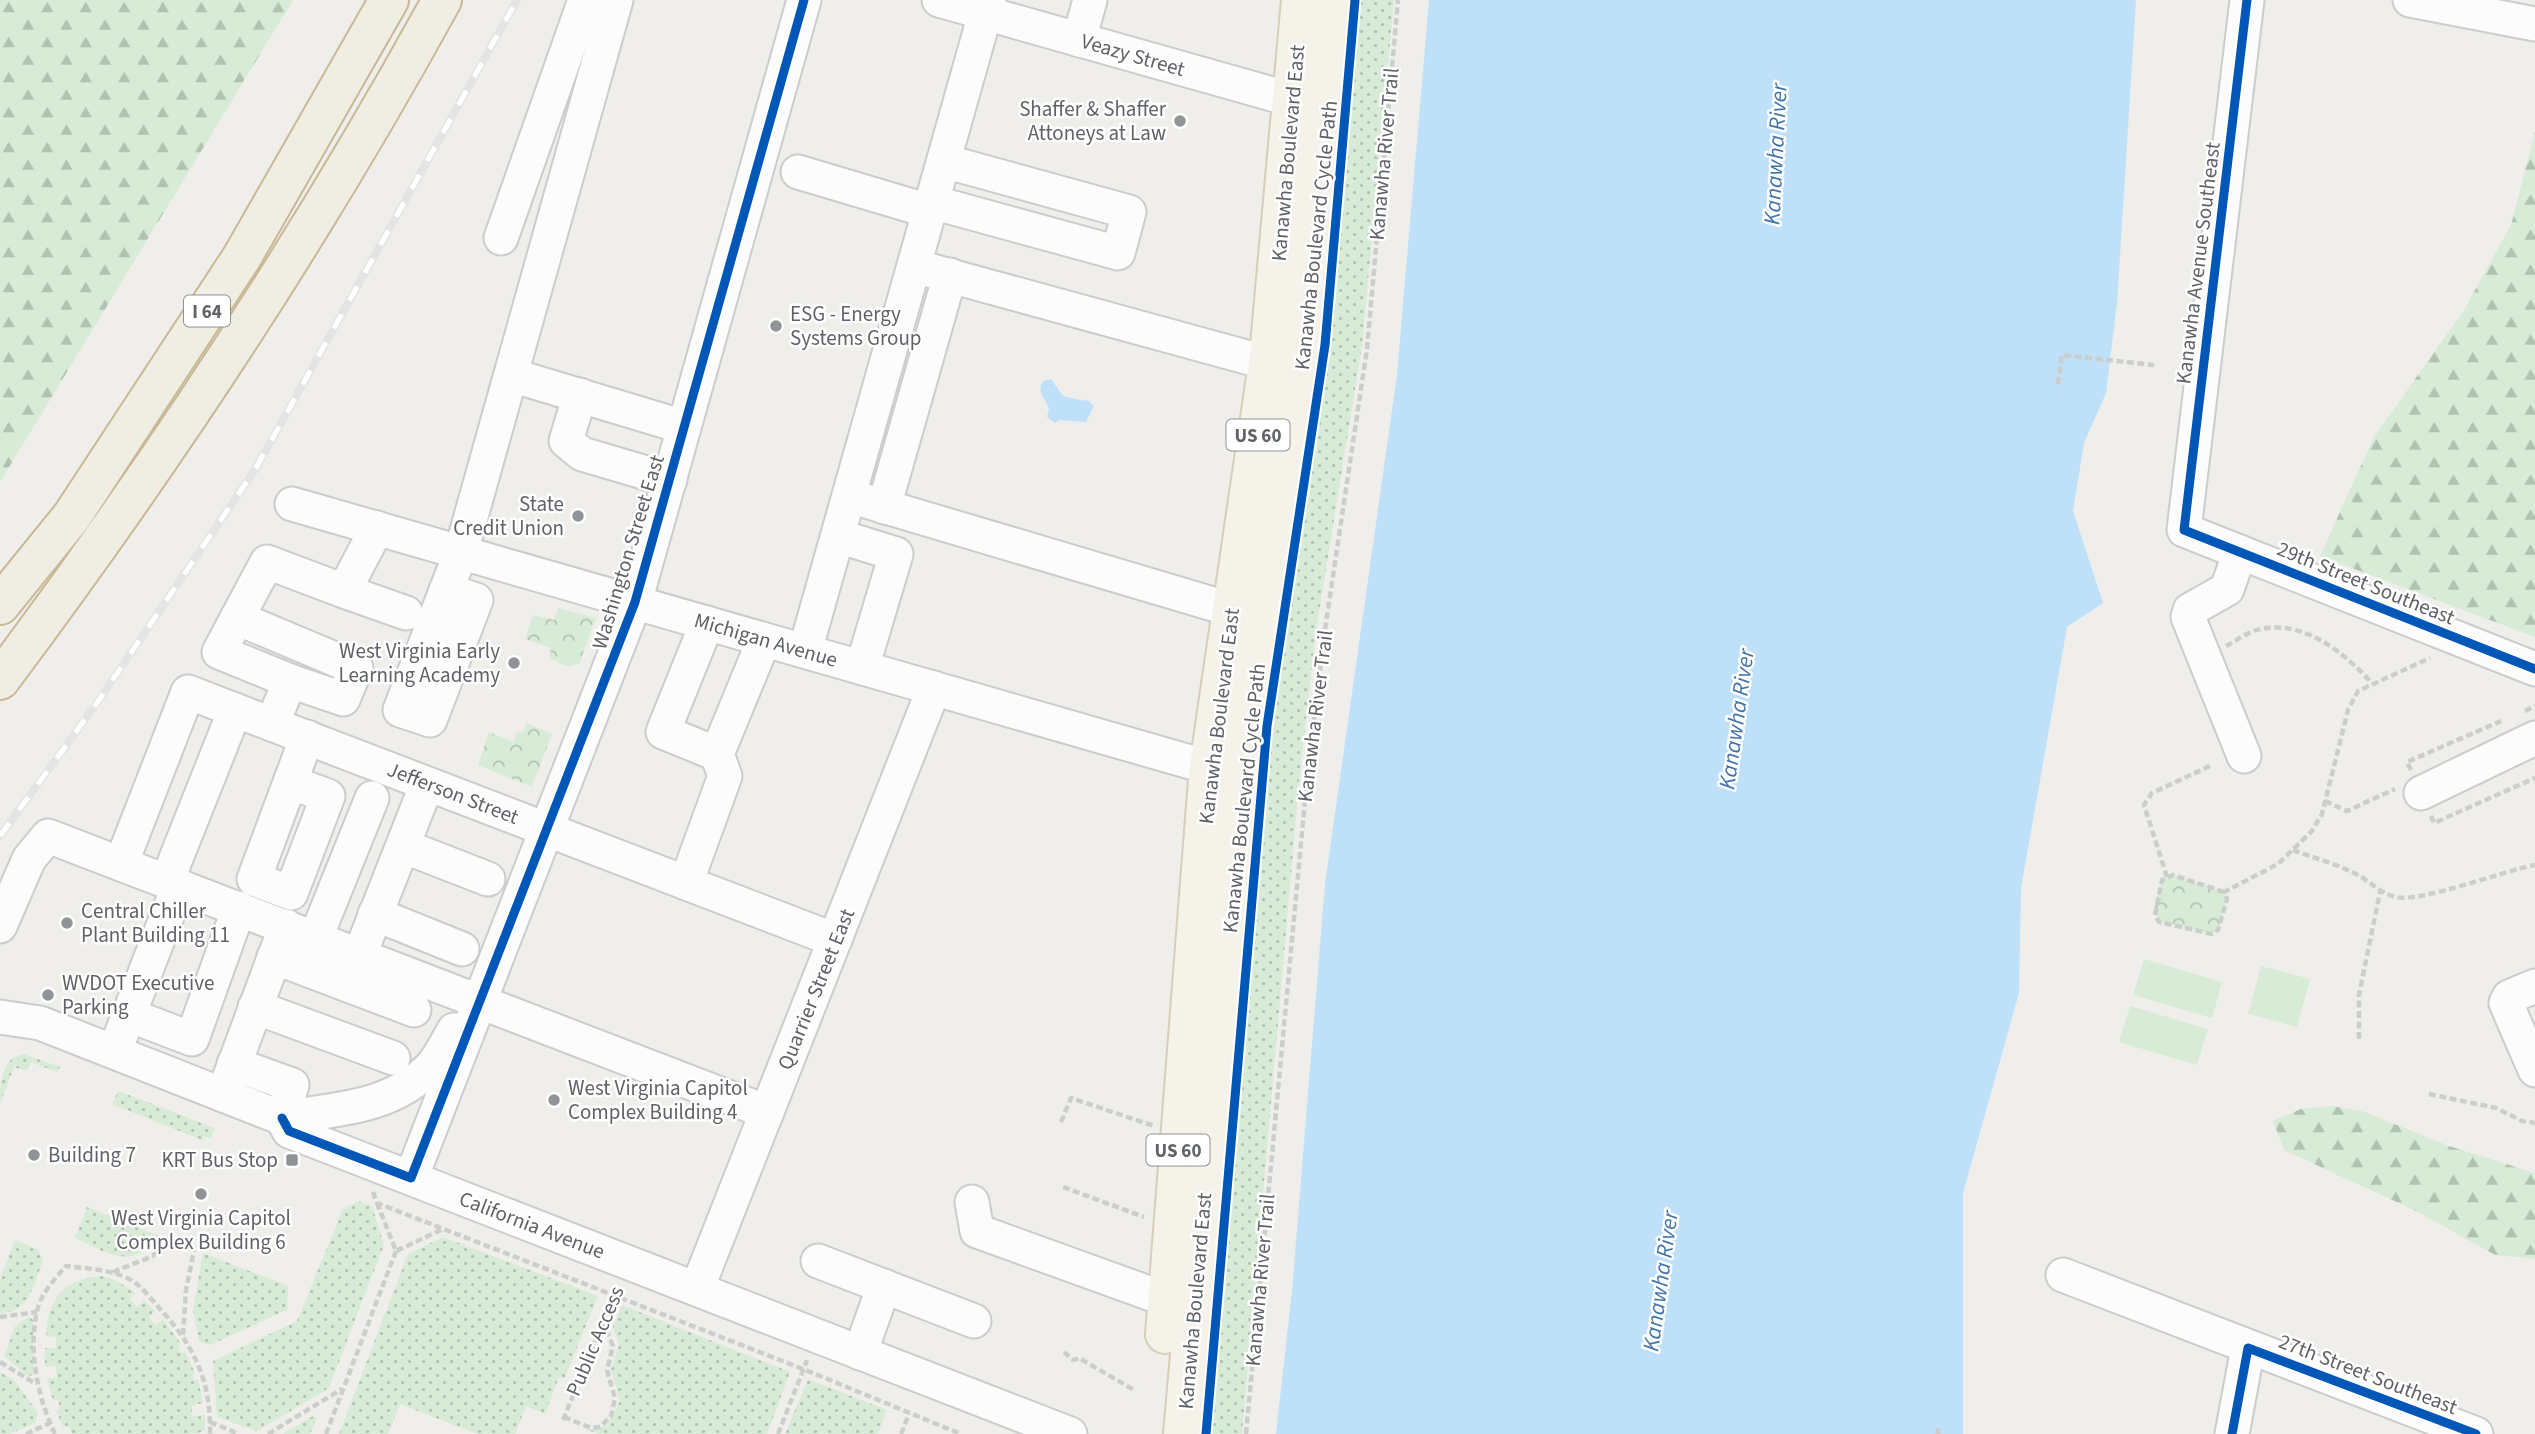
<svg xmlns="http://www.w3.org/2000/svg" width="2535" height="1434" viewBox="0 0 2535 1434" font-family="'Source Sans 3',sans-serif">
<defs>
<pattern id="grass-dots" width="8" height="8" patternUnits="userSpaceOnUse" patternTransform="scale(1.75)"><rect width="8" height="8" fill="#d8ebd6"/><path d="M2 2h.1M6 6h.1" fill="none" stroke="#b2c2b1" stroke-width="1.8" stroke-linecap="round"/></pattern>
<pattern id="forest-firs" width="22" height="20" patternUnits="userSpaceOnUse" patternTransform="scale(1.75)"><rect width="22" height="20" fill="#d8ebd6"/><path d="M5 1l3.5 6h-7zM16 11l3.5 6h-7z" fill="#b2c2b1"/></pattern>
<pattern id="park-crowns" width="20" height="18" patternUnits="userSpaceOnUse" patternTransform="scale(1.75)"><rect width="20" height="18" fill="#d8ebd6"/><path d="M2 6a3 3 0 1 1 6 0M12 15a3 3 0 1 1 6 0" fill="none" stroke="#b2c2b1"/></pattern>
</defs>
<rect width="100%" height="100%" fill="#efeeea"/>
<!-- grass -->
<g fill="url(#grass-dots)">
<polygon points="1356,0 1394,0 1362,346 1316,631 1300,772 1242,1434 1212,1434 1272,724 1325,345"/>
<path d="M 24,1054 L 60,1067 L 57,1072 L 31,1062 L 27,1071 L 14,1067 L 0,1103 C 0,1085 1,1057 24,1054 Z"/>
<polygon points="118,1091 215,1128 211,1139 204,1136 202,1140 112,1104"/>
<polygon points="359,1201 372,1206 384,1245 329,1388 257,1431 217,1417 213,1361 297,1321 343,1209"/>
<path d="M 87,1207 L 159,1236 C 130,1271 110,1254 75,1238 Z"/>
<polygon points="443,1237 598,1296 564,1379 559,1377 545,1414 526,1406 515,1434 477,1434 400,1404 388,1434 339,1434 408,1254"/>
<path d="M 15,1240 L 37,1249 L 43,1261 C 34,1282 29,1314 0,1313 L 0,1279 Z"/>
<polygon points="203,1253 288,1286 287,1310 210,1345 199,1342 193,1310"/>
<path d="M 101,1276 L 111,1278 L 135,1292 L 130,1299 L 137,1307 L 144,1300 L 155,1311 L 149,1317 L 156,1325 L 163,1319 L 181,1344 L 178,1346 L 181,1353 L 185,1351 L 194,1371 L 193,1380 L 198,1379 L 203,1403 L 192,1406 L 192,1416 L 205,1415 L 205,1431 L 194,1434 L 72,1434 L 68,1426 L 63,1427 L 56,1410 L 60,1408 L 58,1400 L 53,1401 L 47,1378 L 57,1378 L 56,1367 L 45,1366 L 45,1348 L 56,1348 L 56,1337 L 46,1336 C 48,1299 62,1280 101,1276 Z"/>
<polygon points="622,1305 790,1372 767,1434 598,1434 588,1430 607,1426 620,1401 611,1370 619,1345 613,1327"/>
<polygon points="29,1317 33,1320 34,1373 29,1377 4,1356 15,1326"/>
<polygon points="0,1372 15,1381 38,1413 35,1423 10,1434 0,1434"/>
<polygon points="808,1379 887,1410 878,1434 785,1434"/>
<polygon points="313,1416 317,1418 310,1434 283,1434"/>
</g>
<!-- forest -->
<g fill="url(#forest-firs)">
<polygon points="0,0 293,0 0,482"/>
<polygon points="2535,132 2535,637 2320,556 2374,437 2464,310 2511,225"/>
<polygon points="2332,1106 2362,1111 2449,1146 2535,1173 2535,1259 2495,1255 2418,1212 2284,1150 2273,1121 2301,1109"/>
</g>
<!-- park -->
<g fill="url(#park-crowns)">
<polygon points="558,608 596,618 579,664 566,666 549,658 551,648 525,639 533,615 554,620"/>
<polygon points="527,723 552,734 532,787 478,765 489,732 514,742 517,732 522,733"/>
<polygon points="2173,875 2224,892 2227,899 2218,930 2212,934 2159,922 2154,908 2162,880"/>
</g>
<!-- pitch -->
<g fill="#d8ebd6">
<polygon points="2144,959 2222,982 2212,1018 2133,995"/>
<polygon points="2261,966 2310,979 2297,1027 2248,1014"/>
<polygon points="2130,1006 2208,1029 2197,1065 2119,1042"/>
</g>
<!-- water -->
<g fill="#bfe0f9">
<polygon points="1429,0 2136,0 2117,303 2106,393 2084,443 2073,511 2103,603 2067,627 2021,888 2019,993 1963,1193 1963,1434 1276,1434 1292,1291 1325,884 1397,375"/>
<path d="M 1051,379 L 1063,396 L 1084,401 L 1086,399 L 1094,406 L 1086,422 L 1059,420 L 1055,423 L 1047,417 L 1049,408 C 1045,397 1036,393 1043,381 Z"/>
</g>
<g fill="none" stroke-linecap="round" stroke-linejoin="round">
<!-- minor casing -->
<g stroke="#cbcccc" stroke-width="37">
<g id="minor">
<polyline points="939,0 1318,107"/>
<polyline points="2247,0 2184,530 2535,669"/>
<polyline points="2410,0 2535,24"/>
<polyline points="1079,40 1090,0"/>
<polyline points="798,172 929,211"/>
<polyline points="932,202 1118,253 1129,212 944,161"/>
<polyline points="501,238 585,0"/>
<polyline points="914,266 1268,363"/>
<polyline points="511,375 684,427"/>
<polyline points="580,395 566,441 582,454 670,480"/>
<polyline points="849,496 1233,610"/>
<polyline points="292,504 1232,774"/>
<polyline points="884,507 950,275"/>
<polyline points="838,536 896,554 862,668"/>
<polyline points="2240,552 2227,589 2190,610 2188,617 2244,756"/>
<polyline points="446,590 476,600 430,720 400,710 461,552 616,0"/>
<polyline points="344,591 406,613"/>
<polyline points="237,618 356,668 343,699 290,681"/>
<polyline points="707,623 663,732 717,754"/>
<polyline points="805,651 989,0"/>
<polyline points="272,724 290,681 219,652 267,562 344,591 377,528"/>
<polyline points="290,782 328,796 291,893 254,879 307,737"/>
<polyline points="2421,793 2535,738"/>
<polyline points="403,846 488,879"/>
<polyline points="121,864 188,692 835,940"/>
<polyline points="167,881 235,710"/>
<polyline points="686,883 725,776 717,754 764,640"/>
<polyline points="375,914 462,949"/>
<polyline points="0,926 29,859 48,836 767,1112"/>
<polyline points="316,937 372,798"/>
<polyline points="360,954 427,784"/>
<polyline points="274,957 414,1010"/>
<polyline points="2535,986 2509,997 2506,1003 2535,1070"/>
<polyline points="255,1007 393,1058"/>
<polyline points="129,1015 192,1039 239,908"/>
<polyline points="0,1017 40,1023 282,1118 289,1131 1070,1434"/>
<polyline points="121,1035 179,885"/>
<polyline points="234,1064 292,1085 282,1118"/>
<polyline points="223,1095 286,926"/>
<path d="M 282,1118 C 335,1109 390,1109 431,1067 C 440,1057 447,1042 454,1030"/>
<polyline points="411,1178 635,602 804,0"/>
<polyline points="972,1202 977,1231 1168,1300"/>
<polyline points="818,1261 974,1321"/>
<polyline points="2063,1275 2476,1434"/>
<polyline points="697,1289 934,688"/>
<polyline points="860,1353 884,1286"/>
<polyline points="2232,1434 2248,1348"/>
</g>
</g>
<!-- major casing -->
<g stroke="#d7ceb8" stroke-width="42">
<g id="major">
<polyline points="1165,1334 1209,767 1269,357 1301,0"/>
<path d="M 1183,1434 C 1203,1215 1217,995 1240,777 C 1251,673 1273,572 1287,469 C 1309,313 1323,157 1334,0"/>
</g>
</g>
<!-- highway casing -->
<g stroke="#c8b996" stroke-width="42">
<g id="highway">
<polyline points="0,605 72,516 242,257 389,0"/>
<path d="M 0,680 C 162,464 312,237 442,0"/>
</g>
</g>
<!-- path -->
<g stroke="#cacfcc" stroke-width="4.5" stroke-dasharray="7 3.5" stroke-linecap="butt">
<polyline points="2058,384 2062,355 2154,365"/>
<path d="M 2226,646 C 2237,640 2249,631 2261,629 C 2305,620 2344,653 2371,682"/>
<polyline points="2525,711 2535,706"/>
<polyline points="2411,770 2407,762 2501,721"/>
<polyline points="2325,801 2347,811 2395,789"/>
<polyline points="2431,816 2434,823 2535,778"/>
<path d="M 2293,850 C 2316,859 2342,865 2363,878 C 2374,885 2381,893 2395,897 C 2421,903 2502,871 2535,865"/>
<polyline points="2167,877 2144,805 2152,793 2212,765"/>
<polyline points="2224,892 2173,875 2162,880 2155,915 2159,922 2212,934 2218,930 2227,899 2224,892 2278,864 2312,831 2322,814 2348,710 2358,691 2430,658"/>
<polyline points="2359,1039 2359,995 2380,892"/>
<polyline points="2429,1094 2496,1108 2522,1121 2535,1123"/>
<polyline points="1061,1122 1071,1098 1154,1126"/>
<polyline points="1063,1187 1144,1217"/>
<polyline points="373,1192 377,1203 803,1369 961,1434"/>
<polyline points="377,1203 396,1251 443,1229"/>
<polyline points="113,1272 153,1256 167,1239"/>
<polyline points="0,1317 37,1312"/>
<polyline points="183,1335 186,1290 194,1250"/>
<polyline points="1064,1352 1073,1360 1079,1358 1136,1391"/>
<polyline points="0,1362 36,1384"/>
<polyline points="564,1417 591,1428 600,1427 611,1416 615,1398 607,1370 613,1346 603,1322"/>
<polyline points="563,1420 618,1285"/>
<polyline points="210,1422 239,1434"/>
<polyline points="26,1434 50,1423"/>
<path d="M 55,1434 C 38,1399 28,1351 37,1311 C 41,1293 55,1279 66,1266 C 88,1269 115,1269 134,1282 C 143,1288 152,1300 160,1309 C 195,1347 211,1381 210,1434"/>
<polyline points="268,1434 342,1389"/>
<polyline points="326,1434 396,1251"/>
<polyline points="778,1434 807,1360"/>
<polyline points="901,1434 909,1414"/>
<polyline points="1246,1434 1307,779 1324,636 1367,349 1398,0"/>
<polyline points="1938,1434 1938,1428"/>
</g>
<!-- minor -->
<use href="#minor" stroke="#fdfcfc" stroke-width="33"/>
<!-- major -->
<use href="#major" stroke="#f4f2e9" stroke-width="38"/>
<!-- highway -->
<use href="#highway" stroke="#f0ede3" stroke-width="38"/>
<!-- rail casing -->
<g stroke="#e4e4e4" stroke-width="8">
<polyline id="rail" points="0,836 97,703 256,468 517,0"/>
</g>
<!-- rail -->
<use href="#rail" stroke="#fff" stroke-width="5" stroke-dasharray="16" stroke-linecap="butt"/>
<!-- cycleway casing -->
<g stroke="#fff" stroke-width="13">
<g id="cycleway">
<polyline points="2247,0 2184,530 2535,669"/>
<polyline points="282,1118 289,1131 411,1178 635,602 804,0"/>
<polyline points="1206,1434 1267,726 1325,345 1355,0"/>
<polyline points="2232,1434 2248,1348 2476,1434"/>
</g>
</g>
<!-- cycleway -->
<use href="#cycleway" stroke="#0057b8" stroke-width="9"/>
</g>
<!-- markers -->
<g fill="#919496" stroke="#fff" stroke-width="2.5">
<circle cx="1180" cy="121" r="7"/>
<circle cx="776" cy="326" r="7"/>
<circle cx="578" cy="516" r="7"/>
<circle cx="514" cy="663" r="7"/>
<circle cx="67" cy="923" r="7"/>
<circle cx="48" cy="995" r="7"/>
<circle cx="554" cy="1100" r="7"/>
<circle cx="34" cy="1155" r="7"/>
<rect x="285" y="1153" width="14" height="14" rx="3.5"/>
<circle cx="201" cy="1194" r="7"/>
</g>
<g text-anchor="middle" stroke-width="5" stroke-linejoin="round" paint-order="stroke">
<!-- shield labels -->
<g fill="#fff" stroke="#8f9295" stroke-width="2">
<rect x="184" y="295.5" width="46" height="31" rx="5"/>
<rect x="1226.5" y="419.5" width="63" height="31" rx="5"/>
<rect x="1146.5" y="1134.5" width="63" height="31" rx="5"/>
</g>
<g font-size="19" font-weight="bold" fill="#5f6368">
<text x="207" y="318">I 64</text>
<text x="1258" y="442">US 60</text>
<text x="1178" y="1157">US 60</text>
</g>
<!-- street labels -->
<g font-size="21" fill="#5f6368" stroke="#fff">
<text transform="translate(1133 55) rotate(16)" y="7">Veazy Street</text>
<text transform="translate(1288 153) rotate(-85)" y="7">Kanawha Boulevard East</text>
<text transform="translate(1384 154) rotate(-85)" y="7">Kanawha River Trail</text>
<text transform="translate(1316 235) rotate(-84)" y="7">Kanawha Boulevard Cycle Path</text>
<text transform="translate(2198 263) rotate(-83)" y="7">Kanawha Avenue Southeast</text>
<text transform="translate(628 552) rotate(-73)" y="7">Washington Street East</text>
<text transform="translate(2366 583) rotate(22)" y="7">29th Street Southeast</text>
<text transform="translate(766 640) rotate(16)" y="7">Michigan Avenue</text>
<text transform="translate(1219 716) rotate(-83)" y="7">Kanawha Boulevard East</text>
<text transform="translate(1315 716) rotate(-83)" y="7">Kanawha River Trail</text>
<text transform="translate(453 793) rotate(21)" y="7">Jefferson Street</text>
<text transform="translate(1244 798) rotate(-84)" y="7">Kanawha Boulevard Cycle Path</text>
<text transform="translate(816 989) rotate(-68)" y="7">Quarrier Street East</text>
<text transform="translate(532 1225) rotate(21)" y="7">California Avenue</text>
<text transform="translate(1260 1280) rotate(-85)" y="7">Kanawha River Trail</text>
<text transform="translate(1195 1301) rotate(-85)" y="7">Kanawha Boulevard East</text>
<text transform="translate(595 1341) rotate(-67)" y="7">Public Access</text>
<text transform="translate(2368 1374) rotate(21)" y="7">27th Street Southeast</text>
</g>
<!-- poi labels -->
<g font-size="21" fill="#5f6368" stroke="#fff" text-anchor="start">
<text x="1166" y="116" text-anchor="end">Shaffer &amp; Shaffer<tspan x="1166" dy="24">Attoneys at Law</tspan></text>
<text x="790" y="321">ESG - Energy<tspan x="790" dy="24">Systems Group</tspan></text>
<text x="564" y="511" text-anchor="end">State<tspan x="564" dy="24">Credit Union</tspan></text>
<text x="500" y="658" text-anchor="end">West Virginia Early<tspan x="500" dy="24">Learning Academy</tspan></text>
<text x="81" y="918">Central Chiller<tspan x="81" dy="24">Plant Building 11</tspan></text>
<text x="62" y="990">WVDOT Executive<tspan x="62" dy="24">Parking</tspan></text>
<text x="568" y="1095">West Virginia Capitol<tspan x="568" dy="24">Complex Building 4</tspan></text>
<text x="48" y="1162">Building 7</text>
<text x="278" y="1167" text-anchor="end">KRT Bus Stop</text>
<text x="201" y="1225" text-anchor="middle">West Virginia Capitol<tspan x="201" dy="24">Complex Building 6</tspan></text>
</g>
<!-- water labels -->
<g font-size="23" font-style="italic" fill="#4174aa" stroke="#fff">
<text transform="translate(1775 154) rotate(-87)" y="8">Kanawha River</text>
<text transform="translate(1736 719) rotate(-82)" y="8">Kanawha River</text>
<text transform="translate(1660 1281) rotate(-82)" y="8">Kanawha River</text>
</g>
</g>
</svg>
